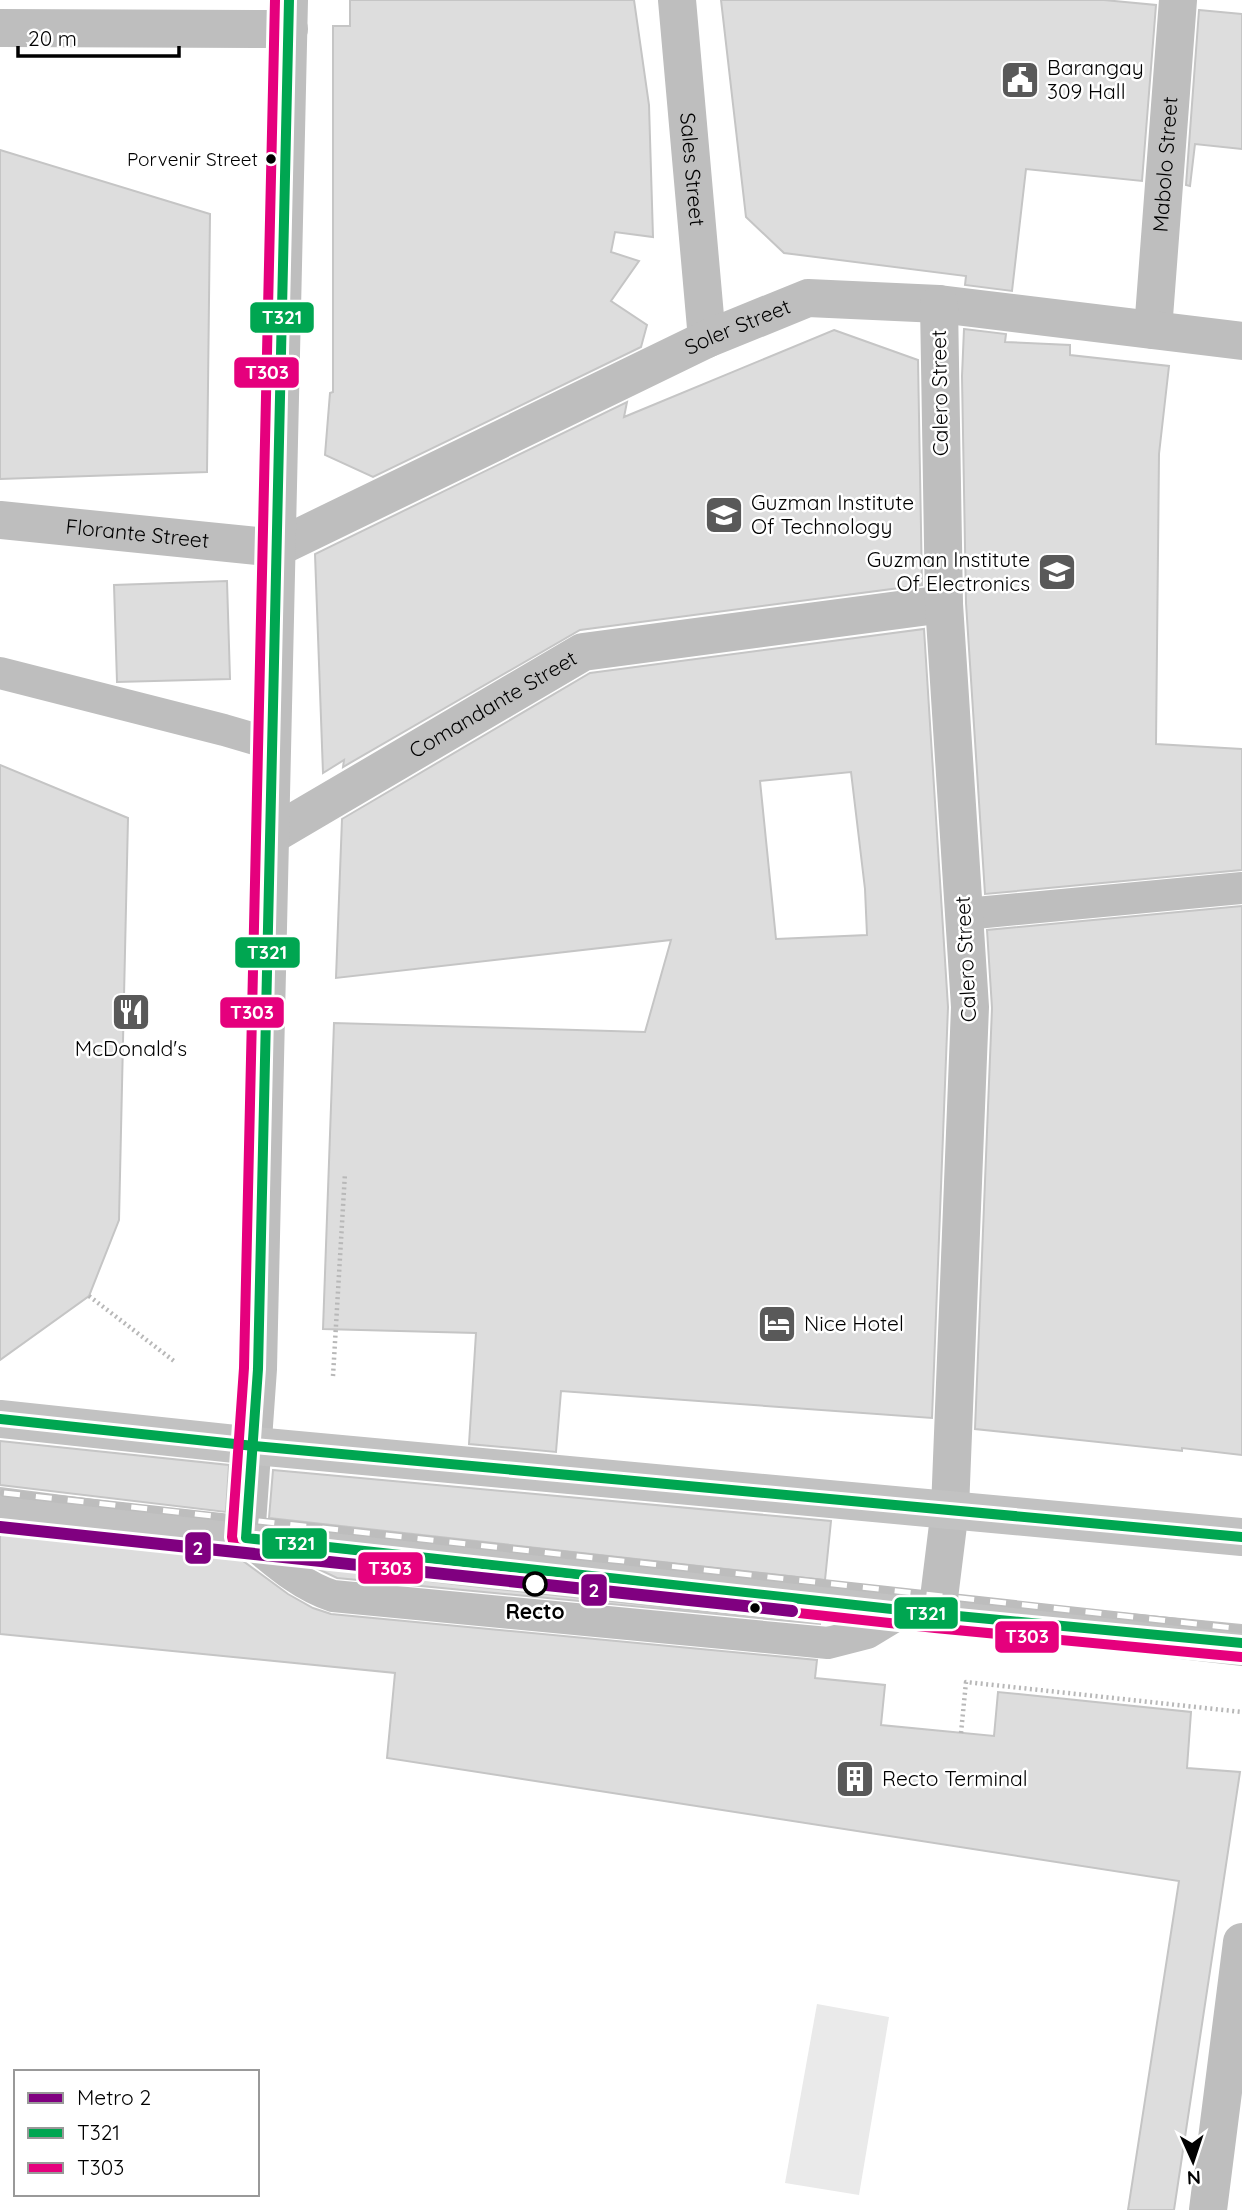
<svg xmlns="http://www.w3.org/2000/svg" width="1242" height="2210" viewBox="0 0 1242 2210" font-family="Quicksand,sans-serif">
<rect width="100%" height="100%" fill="#fff"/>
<!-- green -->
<polygon fill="#eaeaea" points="817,2004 889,2017 859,2195 785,2183"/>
<!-- building -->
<g fill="#ddd" stroke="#c5c5c5" stroke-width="2" fill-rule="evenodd">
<polygon points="350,0 634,0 649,105 653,237 615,232 611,252 639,261 611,301 647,325 641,347 373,477 325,455 330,393 333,392 333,26 350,26"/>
<polygon points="721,0 1104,0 1156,5 1142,181 1026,169 1012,291 965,285 966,276 784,253 746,217"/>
<polygon points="1199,10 1242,14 1242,149 1195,144 1190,186 1186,185"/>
<polygon points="0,150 210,214 207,472 0,479"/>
<polygon points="964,329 1006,334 1005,342 1070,345 1070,355 1169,366 1159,454 1156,744 1242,749 1242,870 985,894 966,603 962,376"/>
<polygon points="834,330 918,360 922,585 580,630 343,767 344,760 323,773 315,554 627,402 624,417"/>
<polygon points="227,581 230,679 117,682 114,585"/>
<path d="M 924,629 L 948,1007 L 932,1418 L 561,1391 L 556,1452 L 469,1444 L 476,1333 L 323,1329 L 334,1023 L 645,1032 L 671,940 L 336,978 L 342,819 L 590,673 ZM 851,772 L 865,889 L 867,935 L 776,939 L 760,781 Z"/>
<polygon points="0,765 128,818 119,1220 89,1296 0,1360"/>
<polygon points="1242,906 1242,1455 1182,1448 1182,1451 975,1429 992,1008 987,930"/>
<polygon points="0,1441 229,1465 226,1512 0,1485"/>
<polygon points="273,1470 831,1521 825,1580 269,1518"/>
<polygon points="0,1528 239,1558 288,1594 313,1608 331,1614 817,1660 815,1678 885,1685 881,1725 994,1736 998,1692 1191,1712 1187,1768 1240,1772 1174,2210 1128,2210 1179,1881 387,1758 395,1673 0,1634"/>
<polygon points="314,1567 463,1585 821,1624 337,1578"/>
</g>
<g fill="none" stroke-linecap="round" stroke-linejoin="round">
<!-- path -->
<g stroke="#b8b8b8" stroke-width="4.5" stroke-dasharray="2 3.5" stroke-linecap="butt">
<polyline points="89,1296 174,1361"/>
<polyline points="333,1376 345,1173"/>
<polyline points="961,1733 966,1682 1242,1712"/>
</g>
<!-- service -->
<g stroke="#bebebe" stroke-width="32">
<polyline points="0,673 224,730 272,744"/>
<polyline points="965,914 1242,888"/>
<path d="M 246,1538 C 273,1560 299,1585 333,1596 L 828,1643 L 867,1633 L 905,1610"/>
</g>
<!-- pedestrian -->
<g stroke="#bebebe" stroke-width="38">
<polyline points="0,28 289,29"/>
<path id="s1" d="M 0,520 L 277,548"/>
</g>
<!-- minor -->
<g stroke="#bebebe" stroke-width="38">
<path id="s2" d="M 677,0 L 707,339"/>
<path id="s3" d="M 1153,330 L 1178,0"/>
<path id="s4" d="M 277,548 L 707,339 L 808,298 L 939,304 L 1242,341"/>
<path id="s5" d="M 270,836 L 583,652 L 944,604"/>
<polyline points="246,1538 258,1369 289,0"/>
<polyline points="937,1614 950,1509 970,1007 944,604 939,304"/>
</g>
<!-- tertiary -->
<polyline stroke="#bebebe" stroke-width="38" points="1208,2210 1242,1942"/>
<!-- secondary -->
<g stroke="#c2c2c2" stroke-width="38">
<polyline points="0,1419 254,1446 1242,1537"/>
<path d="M 0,1506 C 413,1560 827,1604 1242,1643"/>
</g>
<!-- rail casing -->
<g stroke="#bdbdbd" stroke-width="8">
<g id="rail">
<polyline points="4,1493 1242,1629"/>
<polyline points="792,1611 1242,1662"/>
</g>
</g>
<!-- rail -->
<use href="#rail" stroke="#fff" stroke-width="5" stroke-dasharray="16" stroke-linecap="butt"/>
<!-- bus-1 casing -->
<g stroke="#fff" stroke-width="16">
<g id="bus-1">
<polyline points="289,0 258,1369 246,1538 937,1614 1242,1643"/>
<polyline points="0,1419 254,1446 1242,1537"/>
</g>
</g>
<!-- bus-2 casing -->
<g stroke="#fff" stroke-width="16">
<polyline id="bus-2" points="275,0 244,1368 232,1537 234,1545 244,1552 935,1628 1241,1657"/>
</g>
<!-- bus-1 -->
<use href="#bus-1" stroke="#00a651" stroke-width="10"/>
<!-- bus-2 -->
<use href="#bus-2" stroke="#e5007d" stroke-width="10"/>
<!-- metro-1 casing -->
<g stroke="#fff" stroke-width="18">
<polyline id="metro-1" points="0,1527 792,1611"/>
</g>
<!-- metro-1 -->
<use href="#metro-1" stroke="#800080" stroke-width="12"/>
</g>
<!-- icons -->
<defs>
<g id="civic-square" transform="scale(2.0125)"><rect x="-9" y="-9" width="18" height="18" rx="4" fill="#595959" stroke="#fff"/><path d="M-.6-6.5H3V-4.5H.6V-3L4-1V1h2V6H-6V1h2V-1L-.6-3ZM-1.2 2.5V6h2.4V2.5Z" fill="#fff"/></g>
<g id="school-square" transform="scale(2.0125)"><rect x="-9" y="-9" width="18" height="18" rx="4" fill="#595959" stroke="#fff"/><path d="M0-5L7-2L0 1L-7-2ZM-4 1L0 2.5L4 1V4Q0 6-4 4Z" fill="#fff"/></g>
<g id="restaurant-square" transform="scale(2.0125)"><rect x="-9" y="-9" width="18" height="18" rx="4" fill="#595959" stroke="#fff"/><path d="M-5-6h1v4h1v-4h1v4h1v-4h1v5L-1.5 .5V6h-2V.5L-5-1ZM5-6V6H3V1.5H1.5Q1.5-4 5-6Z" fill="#fff"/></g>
<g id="hotel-square" transform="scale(2.0125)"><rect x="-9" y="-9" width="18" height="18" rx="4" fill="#595959" stroke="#fff"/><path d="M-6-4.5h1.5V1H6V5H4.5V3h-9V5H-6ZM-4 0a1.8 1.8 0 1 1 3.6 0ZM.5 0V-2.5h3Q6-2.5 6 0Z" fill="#fff"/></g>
<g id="building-square" transform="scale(2.0125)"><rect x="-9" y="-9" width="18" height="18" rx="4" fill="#595959" stroke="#fff"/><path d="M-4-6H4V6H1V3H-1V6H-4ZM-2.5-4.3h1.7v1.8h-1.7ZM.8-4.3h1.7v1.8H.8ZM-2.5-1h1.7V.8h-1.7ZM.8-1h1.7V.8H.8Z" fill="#fff"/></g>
</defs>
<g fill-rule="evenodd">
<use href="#civic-square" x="1020" y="80"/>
<use href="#school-square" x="724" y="515"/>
<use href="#school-square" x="1057" y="572"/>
<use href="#restaurant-square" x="131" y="1012"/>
<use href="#hotel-square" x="777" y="1324"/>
<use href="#building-square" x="855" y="1779"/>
</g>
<!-- markers -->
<g fill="#000" stroke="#fff" stroke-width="2.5">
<circle cx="271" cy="159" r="6"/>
<circle cx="755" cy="1608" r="6"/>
</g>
<circle fill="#fff" stroke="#000" stroke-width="3.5" cx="535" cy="1584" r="11"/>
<g text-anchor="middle" stroke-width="5" stroke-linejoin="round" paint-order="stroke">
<!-- bus labels -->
<g font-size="19" fill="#000" stroke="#fff" text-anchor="end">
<text x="258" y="166">Porvenir Street</text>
</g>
<!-- poi labels -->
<g font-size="21" fill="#000" stroke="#fff" text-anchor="start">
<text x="1047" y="75">Barangay<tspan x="1047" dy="24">309 Hall</tspan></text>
<text x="751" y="510">Guzman Institute<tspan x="751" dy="24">Of Technology</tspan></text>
<text x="1030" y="567" text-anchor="end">Guzman Institute<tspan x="1030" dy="24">Of Electronics</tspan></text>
<text x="131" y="1056" text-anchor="middle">McDonald's</text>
<text x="804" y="1331">Nice Hotel</text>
<text x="882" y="1786">Recto Terminal</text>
</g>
<!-- street labels -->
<g font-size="21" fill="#000" stroke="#fff">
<text dy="7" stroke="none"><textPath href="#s3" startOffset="166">Mabolo Street</textPath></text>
<text dy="7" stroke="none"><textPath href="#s2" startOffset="170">Sales Street</textPath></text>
<text dy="7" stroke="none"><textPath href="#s4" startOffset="511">Soler Street</textPath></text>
<text transform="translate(940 393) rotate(-91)" y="7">Calero Street</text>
<text dy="7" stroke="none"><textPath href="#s1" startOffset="138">Florante Street</textPath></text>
<text dy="7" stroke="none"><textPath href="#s5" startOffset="259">Comandante Street</textPath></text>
<text transform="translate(966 959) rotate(-93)" y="7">Calero Street</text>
</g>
<!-- stop labels -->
<g font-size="21" font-weight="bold" fill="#000" stroke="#fff">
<text x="535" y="1619">Recto</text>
</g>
</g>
<g stroke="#fff" stroke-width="2.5">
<rect x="249" y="301" width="66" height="33" rx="7" fill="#00a651"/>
<rect x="233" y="356" width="67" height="33" rx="7" fill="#e5007d"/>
<rect x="234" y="936" width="67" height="33" rx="7" fill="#00a651"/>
<rect x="219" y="996" width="66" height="33" rx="7" fill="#e5007d"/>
<rect x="261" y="1527" width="67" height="33" rx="7" fill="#00a651"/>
<rect x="184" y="1531" width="28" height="34" rx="7" fill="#800080"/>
<rect x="357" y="1551" width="67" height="34" rx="7" fill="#e5007d"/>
<rect x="580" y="1573" width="28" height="34" rx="7" fill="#800080"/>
<rect x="893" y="1596" width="66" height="34" rx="7" fill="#00a651"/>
<rect x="994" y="1620" width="66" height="34" rx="7" fill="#e5007d"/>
</g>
<g font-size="19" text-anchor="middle" font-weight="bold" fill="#fff">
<text x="282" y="324">T321</text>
<text x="267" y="379">T303</text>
<text x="267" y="959">T321</text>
<text x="252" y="1019">T303</text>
<text x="295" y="1550">T321</text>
<text x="198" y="1555">2</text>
<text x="390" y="1575">T303</text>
<text x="594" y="1597">2</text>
<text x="926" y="1620">T321</text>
<text x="1027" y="1643">T303</text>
</g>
<!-- legend -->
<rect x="14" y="2070" width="245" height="126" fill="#ffffff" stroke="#999999" stroke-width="2"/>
<rect x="28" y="2093" width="35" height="10" fill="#800080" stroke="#999999" stroke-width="2"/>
<text x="77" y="2105" font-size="21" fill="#000000">Metro 2</text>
<rect x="28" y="2128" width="35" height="10" fill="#00a651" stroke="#999999" stroke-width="2"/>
<text x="77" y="2140" font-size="21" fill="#000000">T321</text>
<rect x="28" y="2163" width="35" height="10" fill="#e5007d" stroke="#999999" stroke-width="2"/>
<text x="77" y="2175" font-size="21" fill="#000000">T303</text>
<!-- north arrow -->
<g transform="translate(1193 2161) rotate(177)" stroke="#ffffff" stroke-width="5" paint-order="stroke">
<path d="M0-5L12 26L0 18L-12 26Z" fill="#000000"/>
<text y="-10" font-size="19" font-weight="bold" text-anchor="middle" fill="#000000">N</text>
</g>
<!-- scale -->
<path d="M18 46v10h161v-10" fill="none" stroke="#000000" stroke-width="3.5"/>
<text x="28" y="46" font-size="21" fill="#000000" stroke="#ffffff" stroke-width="5" paint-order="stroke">20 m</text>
</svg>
